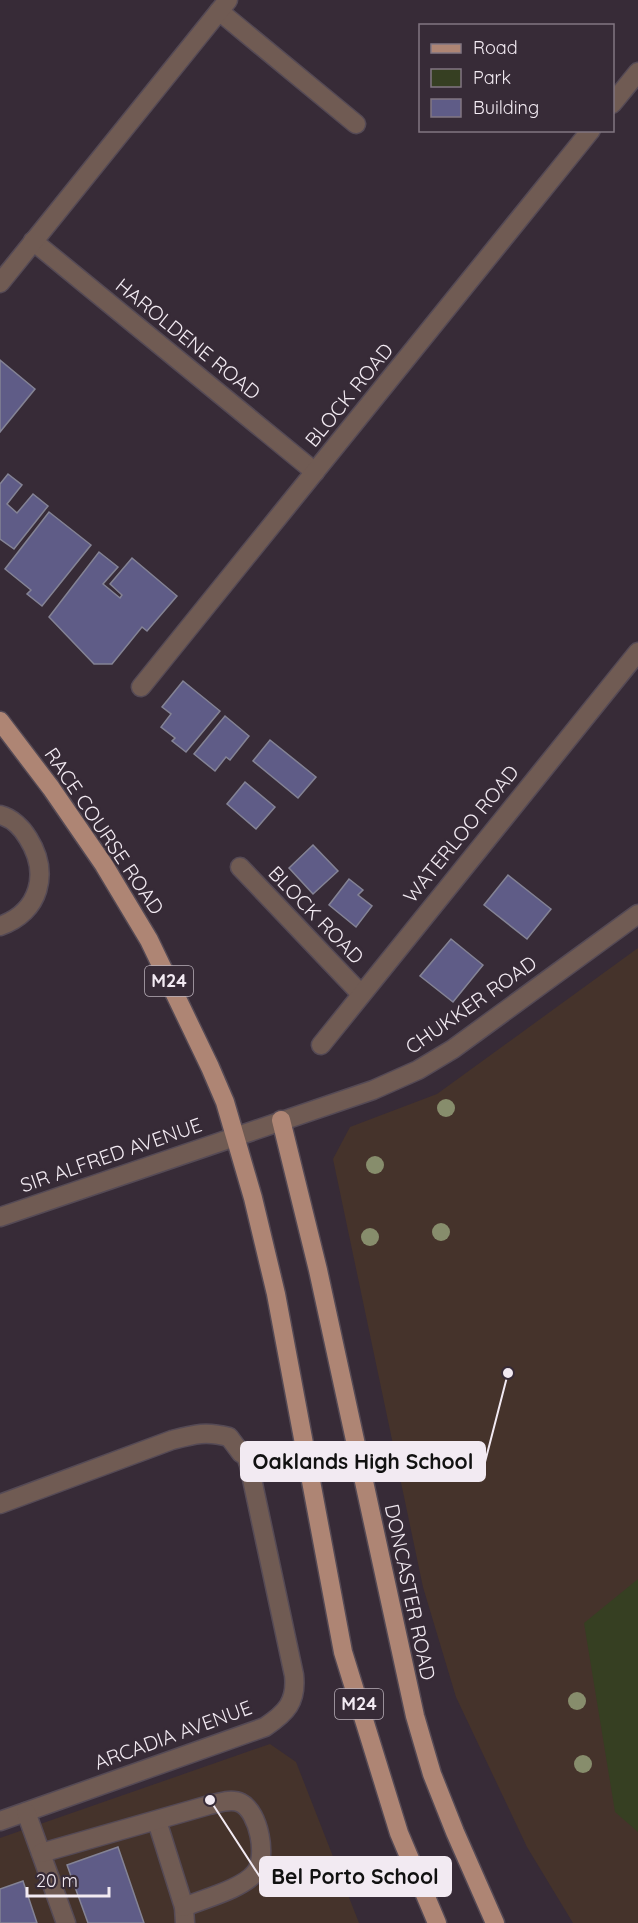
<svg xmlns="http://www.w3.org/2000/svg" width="638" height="1923" viewBox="0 0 638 1923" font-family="Quicksand,sans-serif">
<rect width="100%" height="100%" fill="#372b37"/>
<!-- education -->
<g fill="#45332b">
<polygon points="638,948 638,1923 573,1923 527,1847 456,1697 423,1587 333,1159 350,1127 437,1094"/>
<polygon points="270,1744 296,1762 359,1923 0,1923 0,1838"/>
</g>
<!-- green -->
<polygon fill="#363f22" points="638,1579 638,1832 615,1812 584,1623"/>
<!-- building -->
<g fill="#5f5c87" stroke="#848395" stroke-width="1.5">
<polygon points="0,360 35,389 0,432"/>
<polygon points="8,474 22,485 7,504 17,513 33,494 48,506 14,549 0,539 0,484"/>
<polygon points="49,512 91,545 42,606 27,594 31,590 5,569"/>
<polygon points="99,552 118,567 103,584 120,598 122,595 110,584 132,558 177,596 147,631 142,627 112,664 94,664 49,617"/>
<polygon points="183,681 220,711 186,752 172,741 175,738 161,727 171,714 162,707"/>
<polygon points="225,716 249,736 230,760 226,757 215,771 194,754"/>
<polygon points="270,740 316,777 298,798 253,761"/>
<polygon points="245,782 275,807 256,829 227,804"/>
<polygon points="313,845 338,871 313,894 289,868"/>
<polygon points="508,875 551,909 527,939 484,905"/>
<polygon points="349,879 363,890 358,895 372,906 356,927 329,905"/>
<polygon points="451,939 483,965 453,1002 420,976"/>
<polygon points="118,1847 144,1923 88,1923 67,1865"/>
<polygon points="23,1881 37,1923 0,1923 0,1889"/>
</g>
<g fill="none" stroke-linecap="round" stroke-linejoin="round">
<!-- minor casing -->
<g stroke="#554a55" stroke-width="21">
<g id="minor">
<polyline points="219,11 356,124"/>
<polyline points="612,104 638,72"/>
<polyline points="33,241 315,472"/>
<polyline points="0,283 228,0"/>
<polyline points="141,687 591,130"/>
<path d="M 0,815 C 12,818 22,828 28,838 C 50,873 40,912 0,926"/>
<polyline points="240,867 361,994"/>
<polyline points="321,1045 638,652"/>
<polyline points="0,1217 373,1090 418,1070 453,1049 638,914"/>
<path d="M 0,1504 L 172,1440 C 195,1434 206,1431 229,1437 L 241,1453 L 246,1456 L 249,1465 L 294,1675 C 297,1702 286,1713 265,1727 L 0,1821"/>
<polyline points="26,1812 66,1923"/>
<polyline points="157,1821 184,1907 185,1923"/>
<path d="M 41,1853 L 209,1805 C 219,1803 231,1798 241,1803 C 259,1812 268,1858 255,1873 C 242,1889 203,1899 184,1907"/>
</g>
</g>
<!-- major casing -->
<g stroke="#554a55" stroke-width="21">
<g id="major">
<polyline points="0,721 51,788 104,865 149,940 210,1067 225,1102 253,1198 276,1294 343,1652 399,1833 437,1923"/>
<polyline points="281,1120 318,1270 415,1716 432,1774 455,1832 495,1923"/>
</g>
</g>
<!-- minor -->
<use href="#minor" stroke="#705b53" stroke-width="18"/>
<!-- major -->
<use href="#major" stroke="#ae8574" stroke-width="18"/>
</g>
<!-- trees -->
<g fill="#878d6c">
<circle cx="446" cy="1108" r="9"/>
<circle cx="375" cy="1165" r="9"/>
<circle cx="441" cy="1232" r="9"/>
<circle cx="370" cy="1237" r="9"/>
<circle cx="577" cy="1701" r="9"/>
<circle cx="583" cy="1764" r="9"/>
</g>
<g text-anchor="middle" stroke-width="5" stroke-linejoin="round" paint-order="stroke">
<!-- shield labels -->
<g fill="#372b37" stroke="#bab1ba" stroke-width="1.5">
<rect x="145" y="966" width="48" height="30" rx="4.5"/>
<rect x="335" y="1689" width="48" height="30" rx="4.5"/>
</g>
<g font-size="18" font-weight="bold" fill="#f2eaf2">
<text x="169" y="987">M24</text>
<text x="359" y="1710">M24</text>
</g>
<!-- street labels -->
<g font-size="20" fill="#f2eaf2" stroke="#372b37">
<text transform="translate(188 339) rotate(39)" y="7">HAROLDENE ROAD</text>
<text transform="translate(349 395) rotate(-51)" y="7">BLOCK ROAD</text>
<text transform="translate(104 831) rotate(56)" y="7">RACE COURSE ROAD</text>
<text transform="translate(461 834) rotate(-51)" y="7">WATERLOO ROAD</text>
<text transform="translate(316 915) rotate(46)" y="7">BLOCK ROAD</text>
<text transform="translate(471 1005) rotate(-35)" y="7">CHUKKER ROAD</text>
<text transform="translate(111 1155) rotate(-19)" y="7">SIR ALFRED AVENUE</text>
<text transform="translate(410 1592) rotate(78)" y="7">DONCASTER ROAD</text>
<text transform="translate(173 1735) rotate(-20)" y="7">ARCADIA AVENUE</text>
</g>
</g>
<!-- callouts -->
<path fill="none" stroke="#f2eaf2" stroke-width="2" d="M508 1373L485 1462M210 1800L260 1877"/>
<g fill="#f2eaf2" stroke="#372b37" stroke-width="2">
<circle cx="508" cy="1373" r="6"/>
<circle cx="210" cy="1800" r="6"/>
</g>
<g fill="#f2eaf2" stroke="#f2eaf2" stroke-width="2">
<rect x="241" y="1442" width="244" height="39" rx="6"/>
<rect x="260" y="1857" width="191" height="39" rx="6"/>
</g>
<g font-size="21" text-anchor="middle" font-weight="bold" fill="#111">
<text x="363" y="1469">Oaklands High School</text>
<text x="355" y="1884">Bel Porto School</text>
</g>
<!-- legend -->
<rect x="419" y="24" width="195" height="108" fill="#372b37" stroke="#827782" stroke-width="1.5"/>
<rect x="431" y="44" width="30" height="9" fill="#ae8574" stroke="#827782" stroke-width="1.5"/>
<text x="473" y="54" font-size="18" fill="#f2eaf2">Road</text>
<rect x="431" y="69" width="30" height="18" fill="#363f22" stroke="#827782" stroke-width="1.5"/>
<text x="473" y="84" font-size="18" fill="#f2eaf2">Park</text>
<rect x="431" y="99" width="30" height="18" fill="#5f5c87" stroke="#827782" stroke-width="1.5"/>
<text x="473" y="114" font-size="18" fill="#f2eaf2">Building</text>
<!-- scale -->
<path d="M27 1887v9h82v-9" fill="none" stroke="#f2eaf2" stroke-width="3"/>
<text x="36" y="1887" font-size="18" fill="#f2eaf2" stroke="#372b37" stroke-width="4.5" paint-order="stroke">20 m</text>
</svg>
